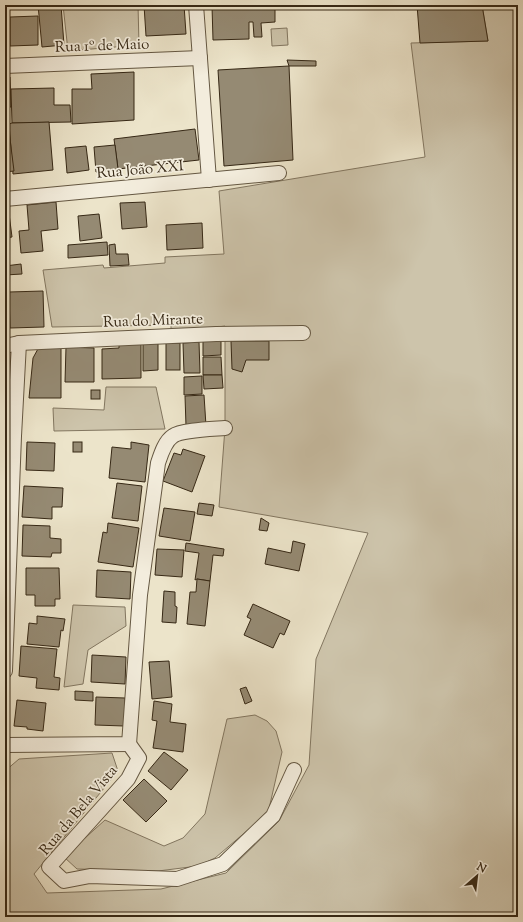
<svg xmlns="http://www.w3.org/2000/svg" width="523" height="922" viewBox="0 0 523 922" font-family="'Sorts Mill Goudy',serif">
<rect width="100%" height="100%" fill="#ece4ca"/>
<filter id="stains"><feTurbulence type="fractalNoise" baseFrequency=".005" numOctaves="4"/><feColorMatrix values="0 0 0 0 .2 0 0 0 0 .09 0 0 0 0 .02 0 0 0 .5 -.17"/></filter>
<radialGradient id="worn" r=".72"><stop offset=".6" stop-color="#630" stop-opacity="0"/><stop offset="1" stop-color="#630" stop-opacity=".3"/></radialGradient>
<!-- green -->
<g fill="#cdc4ab" stroke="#827660">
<polygon points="63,5 138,5 139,45 68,51"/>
<polygon points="482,5 518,5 518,917 5,917 5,771 19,759 112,753 118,771 34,874 47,893 161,889 226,873 279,821 309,765 316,659 368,533 219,507 225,428 225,326 171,333 171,325 52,327 43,270 103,265 104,268 165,263 165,257 224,254 219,191 425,157 411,43 488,41"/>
<polygon points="287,28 288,45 272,46 271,29"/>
<polygon points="106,387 156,387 165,429 54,431 53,408 104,410"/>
<polygon points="73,605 125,607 126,626 88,650 83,684 64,687"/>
<polygon points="255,715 267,721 276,731 282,752 268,813 215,858 198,866 158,871 77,869 64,857 105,820 164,846 183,838 205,814 227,719"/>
</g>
<!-- building -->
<g fill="#958a73" stroke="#362815">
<polygon points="38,5 61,5 64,45 42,47"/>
<polygon points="144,5 184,5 186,34 146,36"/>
<polygon points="216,5 275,5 275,22 261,23 262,37 254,37 253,22 249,22 249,39 213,40 212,6 216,6"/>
<polygon points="417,5 482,5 488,41 420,43"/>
<polygon points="38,16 38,45 10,46 10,17"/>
<polygon points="287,60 316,61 316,66 289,66"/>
<polygon points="289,66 293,160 224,166 218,70"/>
<polygon points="134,72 134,120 72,124 72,89 92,89 91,74"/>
<polygon points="5,77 10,77 11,107 5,107"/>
<polygon points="54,88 54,105 70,105 71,122 12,123 11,89"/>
<polygon points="49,122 53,170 13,174 9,124 12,123"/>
<polygon points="195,129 199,160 118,169 114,139"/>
<polygon points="5,131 9,131 14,171 5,172"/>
<polygon points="115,145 118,169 96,172 94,147"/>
<polygon points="86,146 89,170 67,173 65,148"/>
<polygon points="56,202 58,229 41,231 43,251 21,253 19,231 29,230 27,205"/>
<polygon points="145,202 147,227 122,229 120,203"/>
<polygon points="5,206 8,206 12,237 5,238"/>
<polygon points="99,214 102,238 80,241 78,216"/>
<polygon points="202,223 203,248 167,250 166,225"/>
<polygon points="107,242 108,255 68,258 68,245"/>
<polygon points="115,244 116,254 128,254 129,265 110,266 109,245"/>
<polygon points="21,264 22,274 5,275 5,266"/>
<polygon points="43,291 44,327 10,328 9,292"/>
<polygon points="203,337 221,337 221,355 203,356"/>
<polygon points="231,341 269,341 269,360 246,360 242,372 232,369"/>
<polygon points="199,342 200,373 184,373 183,343"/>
<polygon points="143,343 158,343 158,370 143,371"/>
<rect x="166" y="343" width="14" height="27"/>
<polygon points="119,344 141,344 141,378 102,379 102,349 119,348"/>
<polygon points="61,346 61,398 29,398 33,358 39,347"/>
<polygon points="66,347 94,348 94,382 65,382"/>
<polygon points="203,357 221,357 222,375 203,375"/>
<polygon points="203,375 222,375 223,388 204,389"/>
<polygon points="202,376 202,394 184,395 184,377"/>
<rect x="91" y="390" width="9" height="9"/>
<polygon points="204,395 206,426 186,426 185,396"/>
<polygon points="27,442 55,443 54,471 26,470"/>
<rect x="73" y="442" width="9" height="10"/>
<polygon points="131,442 149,445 145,482 109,478 112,447 131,449"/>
<polygon points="183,449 205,456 192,492 163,481 174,453 181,455"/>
<polygon points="117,483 142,486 138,521 112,518"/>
<polygon points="24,486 63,488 62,507 52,507 52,519 22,517"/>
<polygon points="199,503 214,505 212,516 197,514"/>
<polygon points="164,508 195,512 190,541 159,536"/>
<polygon points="261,518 269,523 267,531 259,530"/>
<polygon points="108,523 139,528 133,567 98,562 103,532 107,533"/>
<polygon points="23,525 50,526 50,538 61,539 61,553 52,553 51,557 22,556"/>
<polygon points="293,541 305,544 299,571 265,564 268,548 291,553"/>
<polygon points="186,543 224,549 223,556 213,555 210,581 197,579 195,580 199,553 185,551"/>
<polygon points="157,549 184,550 182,577 155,575"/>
<polygon points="26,568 59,568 60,599 55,599 55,606 35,606 35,595 26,595"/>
<polygon points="97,570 131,572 130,599 96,597"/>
<polygon points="197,579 210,581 205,626 187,624 190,592 196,592"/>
<polygon points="164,591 175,592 175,606 177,607 176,623 162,622"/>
<polygon points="253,604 290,621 284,635 280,633 273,648 244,635 251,619 247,617"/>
<polygon points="37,616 65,619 63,631 61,630 59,647 27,644 29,623 37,624"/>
<polygon points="21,646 57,649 54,677 60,678 59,690 36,688 37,678 19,676"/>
<polygon points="92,655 126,657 125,684 91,682"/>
<polygon points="169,661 172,697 152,699 149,662"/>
<polygon points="246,687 252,701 245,704 240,689"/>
<polygon points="75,691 93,692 93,701 75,700"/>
<polygon points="96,697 125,698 124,726 95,725"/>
<polygon points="17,700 46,703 43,731 27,729 27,727 14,726"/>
<polygon points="154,701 172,704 170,722 186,724 183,752 153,748 157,721 152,720"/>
<polygon points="164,752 188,770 171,790 148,771"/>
<polygon points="144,779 167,801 146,822 123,800"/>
</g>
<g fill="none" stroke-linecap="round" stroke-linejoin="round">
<!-- street casing -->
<g stroke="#645742" stroke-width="16">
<g id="street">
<polyline points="196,5 209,180"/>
<polyline points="5,66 200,58"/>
<polyline points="5,199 279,173"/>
<polyline points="5,346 19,343 216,334 303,333"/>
<polyline points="5,671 14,436 19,343"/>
<polyline points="129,744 139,758 128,779 49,867 64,881 90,876 177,879 223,864 273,816 294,770"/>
<path d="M 5,745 L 129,744 L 140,595 L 158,463 C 161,454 165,441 173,436 C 181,430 213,429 225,428"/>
</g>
</g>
<!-- street -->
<use href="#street" stroke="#f3eddd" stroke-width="14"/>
</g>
<g text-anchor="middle" stroke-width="3.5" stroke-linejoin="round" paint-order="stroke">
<!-- street labels -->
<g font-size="15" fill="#362815" stroke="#f3eddd">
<text transform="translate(102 45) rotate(-2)" y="5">Rua 1º de Maio</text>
<text transform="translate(140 169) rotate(-5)" y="5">Rua João XXI</text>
<text transform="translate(153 320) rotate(-2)" y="5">Rua do Mirante</text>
<text transform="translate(78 810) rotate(-50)" y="5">Rua da Bela Vista</text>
</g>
</g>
<!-- margin -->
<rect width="523" height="922" fill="none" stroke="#ece4ca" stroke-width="20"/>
<rect x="6" y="6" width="511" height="910" fill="none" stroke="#362815" stroke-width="2"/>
<rect x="10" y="10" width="503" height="902" fill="none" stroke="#362815"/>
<!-- north arrow -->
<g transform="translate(477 876) rotate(28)" stroke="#f3eddd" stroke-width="3" paint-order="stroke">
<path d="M0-3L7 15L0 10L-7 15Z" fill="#362815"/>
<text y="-6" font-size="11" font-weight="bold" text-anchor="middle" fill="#362815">N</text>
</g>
<rect width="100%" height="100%" filter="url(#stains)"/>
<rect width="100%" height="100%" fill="url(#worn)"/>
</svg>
